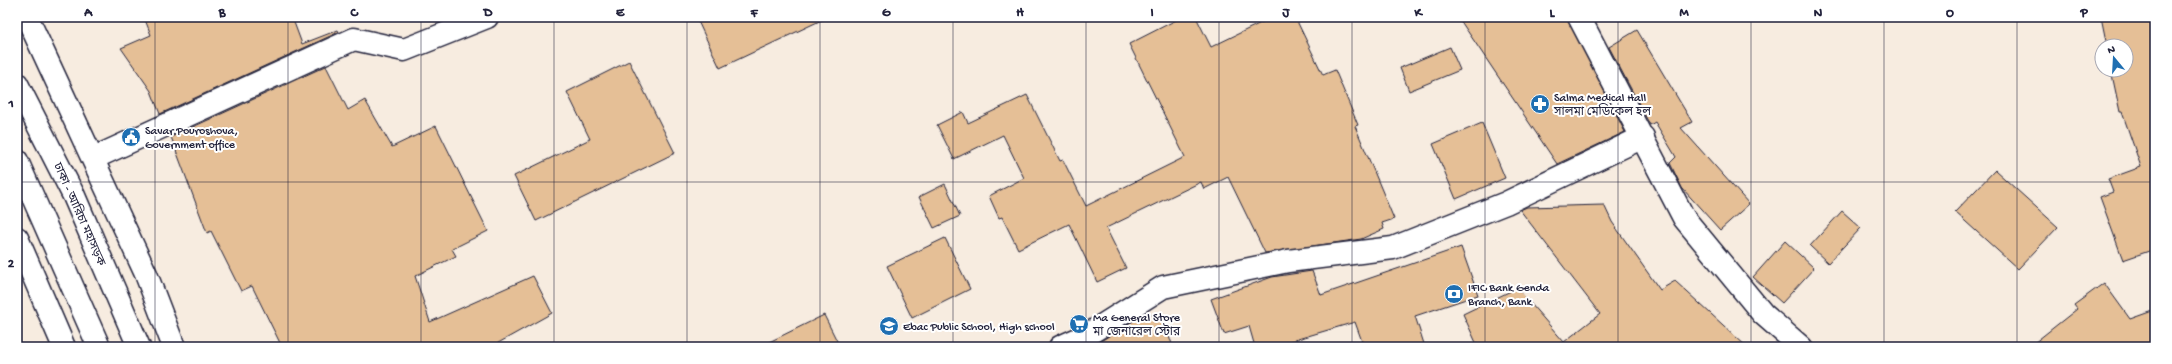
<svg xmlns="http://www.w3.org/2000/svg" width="2172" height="364" viewBox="0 0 2172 364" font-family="'Gochi Hand','Noto Sans Bengali',sans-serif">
<rect width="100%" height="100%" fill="#f7ece0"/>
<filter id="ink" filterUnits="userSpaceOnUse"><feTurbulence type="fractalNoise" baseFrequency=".025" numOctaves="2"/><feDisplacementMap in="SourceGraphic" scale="8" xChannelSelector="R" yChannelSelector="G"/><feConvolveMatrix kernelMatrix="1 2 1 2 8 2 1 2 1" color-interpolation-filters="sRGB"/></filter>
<g filter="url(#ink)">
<!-- building -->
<g fill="#e5bf96" stroke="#22223b">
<polygon points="144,17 292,17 302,44 338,30 339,32 160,114 151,91 121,48 151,35"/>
<polygon points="696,17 828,17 720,68"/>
<polygon points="1182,17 1196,17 1211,47 1273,17 1295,17 1323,75 1335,70 1358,125 1355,126 1394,219 1382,223 1384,229 1361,239 1265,253 1228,177 1204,189 1201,182 1106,228 1126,268 1097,282 1069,224 1018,249 1002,217 999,218 989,196 1024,178 1003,135 954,159 937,125 963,112 968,123 1027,95 1060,161 1063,160 1086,206 1185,157 1129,44"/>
<polygon points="1458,17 1567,17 1625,132 1557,164"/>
<polygon points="2101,17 2155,17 2155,249 2123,260 2100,197 2113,192 2108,179 2141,167 2122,112 2120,112 2111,70 2126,70 2126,46 2107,46"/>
<polygon points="1637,30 1692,122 1681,128 1749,204 1720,230 1682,188 1670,163 1676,157 1655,122 1650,125 1609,47"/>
<polygon points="1450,47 1460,70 1409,91 1400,68"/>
<polygon points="629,61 675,153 536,221 514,176 590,139 567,92"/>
<polygon points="326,66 348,110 365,100 392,147 436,126 488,231 452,249 456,256 415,276 430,322 533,276 552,313 491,347 282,347 252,286 241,291 211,231 207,233 171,137"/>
<polygon points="1482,123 1505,178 1456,199 1433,144"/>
<polygon points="1995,170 2058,227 2018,269 1955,212"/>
<polygon points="945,184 960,216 934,228 919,197"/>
<polygon points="1604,205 1612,222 1660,290 1675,281 1747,347 1478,347 1463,314 1517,288 1564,342 1600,314 1520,210 1527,207"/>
<polygon points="1842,211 1861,228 1828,263 1810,246"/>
<polygon points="945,238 970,289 912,318 887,266"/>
<polygon points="1785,241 1814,268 1782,303 1753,277"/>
<polygon points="1461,247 1478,295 1415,316 1425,347 1364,347 1355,322 1271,347 1255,347 1249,326 1224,334 1211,299 1272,277 1312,271 1321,295"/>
<polygon points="2104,283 2130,319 2155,310 2155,347 2029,347 2077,309 2074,305"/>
<polygon points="1161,312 1173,347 1091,347 1135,320"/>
<polygon points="824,315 840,347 759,347"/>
</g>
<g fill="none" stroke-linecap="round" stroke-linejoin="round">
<!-- minor casing -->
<g stroke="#22223b" stroke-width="25">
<g id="minor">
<polyline points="1579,17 1684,218 1763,314 1801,347"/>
<polyline points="94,158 354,39 404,50 487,17"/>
<polyline points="1060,347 1087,335 1163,287 1288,261 1393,248 1506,203 1643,137"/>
</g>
</g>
<!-- trunk casing -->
<g stroke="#22223b" stroke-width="25">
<g id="trunk">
<polyline points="27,17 146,274 174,347"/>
<polyline points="17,84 74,196 139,347"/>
<polyline points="17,161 99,347"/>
<polyline points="17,238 64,347"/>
</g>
</g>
<!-- minor -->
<use href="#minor" stroke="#fff" stroke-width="22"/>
<!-- trunk -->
<use href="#trunk" stroke="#fff" stroke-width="22"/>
</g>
</g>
<!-- grid -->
<path fill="none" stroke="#22223b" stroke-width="1" stroke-opacity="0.55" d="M 155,17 L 155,347M 288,17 L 288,347M 421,17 L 421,347M 554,17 L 554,347M 687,17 L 687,347M 820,17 L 820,347M 953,17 L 953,347M 1086,17 L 1086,347M 1219,17 L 1219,347M 1352,17 L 1352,347M 1485,17 L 1485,347M 1618,17 L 1618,347M 1751,17 L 1751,347M 1884,17 L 1884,347M 2017,17 L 2017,347M 17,182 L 2155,182"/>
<!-- icons -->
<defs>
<g id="pharmacy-disc" transform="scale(1)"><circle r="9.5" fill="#1f6fb2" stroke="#fff"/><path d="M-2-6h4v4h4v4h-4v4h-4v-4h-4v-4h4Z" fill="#fff"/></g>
<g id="civic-disc" transform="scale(1)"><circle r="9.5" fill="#1f6fb2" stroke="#fff"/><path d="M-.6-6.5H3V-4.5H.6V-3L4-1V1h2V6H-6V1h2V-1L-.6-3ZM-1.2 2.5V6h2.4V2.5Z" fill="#fff"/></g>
<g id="bank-disc" transform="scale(1)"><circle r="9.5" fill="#1f6fb2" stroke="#fff"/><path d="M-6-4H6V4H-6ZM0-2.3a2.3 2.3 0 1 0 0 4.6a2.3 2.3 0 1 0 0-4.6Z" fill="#fff"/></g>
<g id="supermarket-disc" transform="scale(1)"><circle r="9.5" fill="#1f6fb2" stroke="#fff"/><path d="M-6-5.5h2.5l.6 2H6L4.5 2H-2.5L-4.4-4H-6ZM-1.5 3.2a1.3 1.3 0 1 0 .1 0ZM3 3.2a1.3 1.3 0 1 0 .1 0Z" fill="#fff"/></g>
<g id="school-disc" transform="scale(1)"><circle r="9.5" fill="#1f6fb2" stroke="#fff"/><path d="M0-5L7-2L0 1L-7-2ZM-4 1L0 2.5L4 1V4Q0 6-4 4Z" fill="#fff"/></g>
</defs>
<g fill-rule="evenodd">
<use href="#pharmacy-disc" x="1540" y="104"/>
<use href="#civic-disc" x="131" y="137"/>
<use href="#bank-disc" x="1454" y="294"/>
<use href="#supermarket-disc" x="1079" y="324"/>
<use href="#school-disc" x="889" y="326"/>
</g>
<g text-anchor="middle" stroke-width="4" stroke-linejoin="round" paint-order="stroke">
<!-- poi labels -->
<g font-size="12" fill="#22223b" stroke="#fff" text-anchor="start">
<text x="1554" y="101">Salma Medical Hall<tspan x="1554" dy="14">সালমা মেডিকেল হল</tspan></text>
<text x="145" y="134">Savar Pouroshova,<tspan x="145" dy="14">Government office</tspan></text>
<text x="1468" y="291">IFIC Bank Genda<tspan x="1468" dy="14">Branch, Bank</tspan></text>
<text x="1093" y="321">Ma General Store<tspan x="1093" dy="14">মা জেনারেল স্টোর</tspan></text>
<text x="903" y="330">Ebac Public School, High school</text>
</g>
<!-- street labels -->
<g font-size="12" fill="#22223b" stroke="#fff">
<text transform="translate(80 214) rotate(66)" y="4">ঢাকা - আরিচা মহাসড়ক</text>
</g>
</g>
<!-- margin -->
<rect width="2172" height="364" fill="none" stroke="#fff" stroke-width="44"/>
<!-- north arrow -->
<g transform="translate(2114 58) rotate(342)"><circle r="19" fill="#ffffff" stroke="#a7a7b1"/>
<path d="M0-3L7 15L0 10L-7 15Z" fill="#1f6fb2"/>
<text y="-6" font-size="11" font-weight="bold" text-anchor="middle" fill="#22223b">N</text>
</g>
<rect x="22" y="22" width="2128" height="320" fill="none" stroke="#22223b" stroke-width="1.5"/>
<g font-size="13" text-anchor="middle" font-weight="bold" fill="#22223b">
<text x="88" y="16">A</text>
<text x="222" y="16">B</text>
<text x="354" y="16">C</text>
<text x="488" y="16">D</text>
<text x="620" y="16">E</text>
<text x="754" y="16">F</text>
<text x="886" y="16">G</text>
<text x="1020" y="16">H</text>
<text x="1152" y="16">I</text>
<text x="1286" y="16">J</text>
<text x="1418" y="16">K</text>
<text x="1552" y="16">L</text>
<text x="1684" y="16">M</text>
<text x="1818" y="16">N</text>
<text x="1950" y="16">O</text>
<text x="2084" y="16">P</text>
<text x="11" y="107">1</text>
<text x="11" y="267">2</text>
</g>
</svg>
